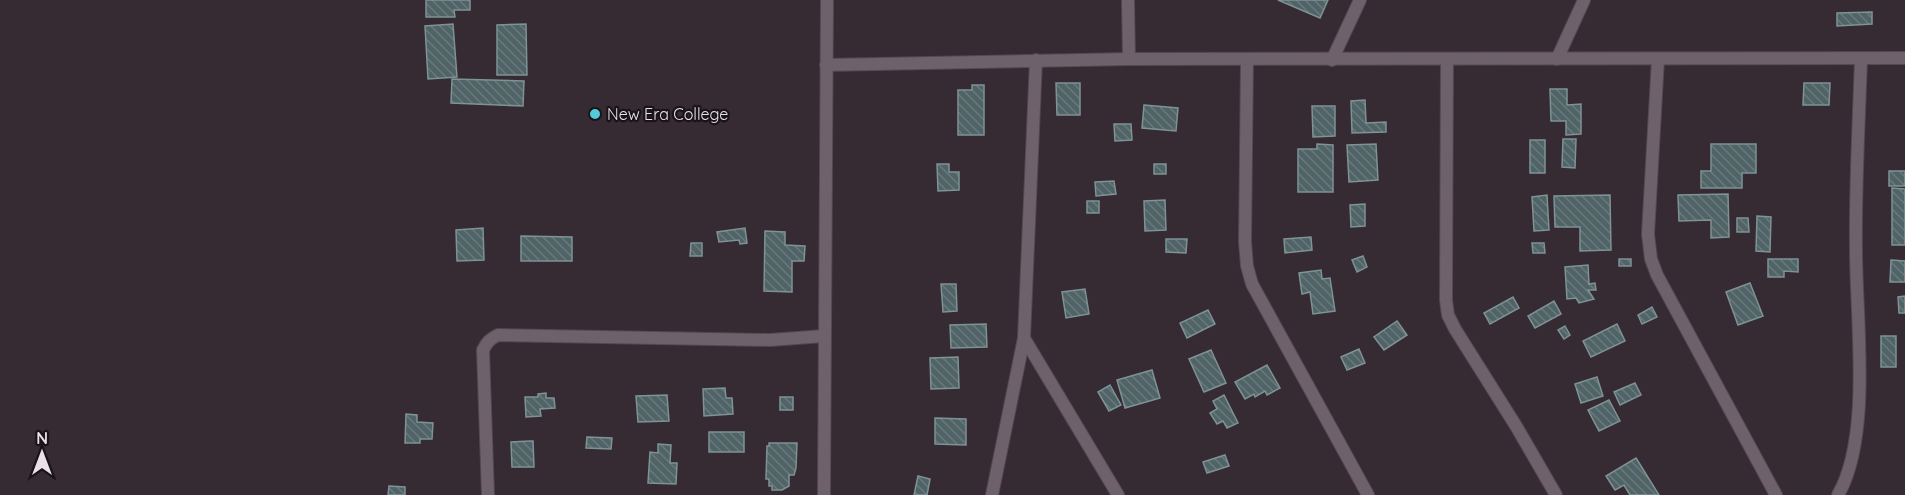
<svg xmlns="http://www.w3.org/2000/svg" width="1905" height="495" viewBox="0 0 1905 495" font-family="Quicksand,sans-serif">
<defs>
<pattern id="building-back-hatch" width="6" height="6" patternUnits="userSpaceOnUse" patternTransform="scale(1.5)"><rect width="6" height="6" fill="#506366"/><path d="M-1 5l2 2M0 0l6 6M5-1l2 2" fill="none" stroke="#69797c"/></pattern>
</defs>
<rect width="100%" height="100%" fill="#362a33"/>
<!-- building -->
<g fill="url(#building-back-hatch)" stroke="#7e9396" stroke-width="1.5">
<polygon points="426,0 470,0 470,10 454,10 455,17 426,17"/>
<polygon points="1278,0 1328,0 1320,18"/>
<polygon points="1872,12 1872,24 1837,26 1837,13"/>
<polygon points="453,24 457,77 428,79 425,26"/>
<polygon points="526,24 527,75 497,75 497,25"/>
<polygon points="452,79 524,81 523,106 451,103"/>
<polygon points="1056,83 1080,83 1080,115 1057,115"/>
<polygon points="1804,83 1830,83 1829,105 1803,105"/>
<polygon points="972,85 984,85 984,135 958,135 958,90 972,90"/>
<polygon points="1550,89 1567,89 1567,105 1581,104 1581,134 1566,135 1566,121 1551,121"/>
<polygon points="1365,100 1366,123 1386,122 1386,132 1352,133 1351,101"/>
<polygon points="1144,105 1178,108 1176,131 1142,128"/>
<polygon points="1312,106 1335,106 1335,136 1313,137"/>
<polygon points="1114,124 1131,124 1132,140 1115,141"/>
<polygon points="1563,139 1576,139 1575,168 1562,167"/>
<rect x="1530" y="140" width="15" height="33"/>
<polygon points="1317,144 1333,145 1333,192 1298,192 1298,149 1317,149"/>
<polygon points="1376,144 1378,180 1349,182 1347,145"/>
<polygon points="1711,144 1756,144 1756,173 1742,173 1742,188 1701,188 1701,171 1711,171"/>
<polygon points="937,164 949,164 949,172 959,172 959,190 938,191"/>
<rect x="1154" y="164" width="12" height="10"/>
<rect x="1889" y="171" width="16" height="15"/>
<polygon points="1114,181 1116,194 1096,196 1095,182"/>
<polygon points="1892,188 1905,189 1905,245 1892,245"/>
<polygon points="1728,194 1729,237 1711,238 1711,220 1679,221 1678,195"/>
<polygon points="1547,195 1549,230 1534,231 1532,197"/>
<polygon points="1610,195 1611,250 1580,251 1580,227 1555,227 1554,196"/>
<polygon points="1165,200 1166,230 1145,231 1144,201"/>
<rect x="1087" y="201" width="12" height="12"/>
<polygon points="1365,204 1365,226 1351,227 1350,205"/>
<polygon points="1757,216 1771,217 1770,252 1756,251"/>
<polygon points="1737,218 1748,218 1749,232 1737,232"/>
<polygon points="483,228 484,260 457,261 456,230"/>
<polygon points="745,228 747,243 740,244 739,240 719,242 717,232"/>
<polygon points="765,231 785,232 785,245 805,246 804,261 792,261 792,292 764,291"/>
<polygon points="521,236 572,237 572,261 521,261"/>
<polygon points="1311,237 1312,250 1285,253 1284,239"/>
<polygon points="1166,239 1187,239 1186,253 1166,252"/>
<polygon points="691,243 702,243 702,256 690,256"/>
<polygon points="1532,243 1544,243 1545,253 1533,253"/>
<polygon points="1363,256 1367,267 1357,272 1352,260"/>
<rect x="1619" y="259" width="12" height="7"/>
<polygon points="1768,259 1798,259 1798,272 1784,271 1784,277 1768,277"/>
<polygon points="1891,260 1905,261 1905,282 1890,282"/>
<polygon points="1588,265 1589,284 1595,283 1596,290 1588,290 1594,299 1579,303 1576,298 1567,299 1565,267"/>
<polygon points="1321,270 1322,279 1330,278 1335,311 1313,314 1310,292 1302,294 1299,273"/>
<polygon points="1750,283 1763,316 1738,325 1726,292"/>
<polygon points="941,284 956,284 957,311 943,312"/>
<polygon points="1085,289 1089,314 1066,318 1062,292"/>
<polygon points="1905,296 1905,313 1899,313 1898,297"/>
<polygon points="1513,297 1519,308 1490,324 1484,313"/>
<polygon points="1554,301 1561,314 1535,328 1528,316"/>
<polygon points="1652,307 1657,317 1642,324 1638,315"/>
<polygon points="1208,310 1215,324 1187,338 1180,323"/>
<polygon points="1397,321 1407,335 1384,350 1374,337"/>
<polygon points="986,324 987,347 951,348 950,325"/>
<polygon points="1617,324 1625,341 1591,357 1583,341"/>
<polygon points="1565,326 1570,335 1564,339 1558,330"/>
<rect x="1881" y="336" width="15" height="31"/>
<polygon points="1359,349 1365,363 1347,370 1341,357"/>
<polygon points="1211,350 1226,383 1204,392 1189,359"/>
<polygon points="958,357 959,388 931,389 930,358"/>
<polygon points="1267,365 1280,388 1267,395 1265,391 1255,397 1254,394 1245,399 1235,382"/>
<polygon points="1152,370 1160,398 1125,408 1117,380"/>
<polygon points="1597,377 1603,396 1581,403 1575,384"/>
<polygon points="1635,383 1641,395 1620,405 1614,392"/>
<polygon points="1110,385 1121,405 1109,411 1098,392"/>
<polygon points="725,388 726,398 732,398 733,414 704,416 703,389"/>
<polygon points="546,393 546,398 554,398 555,408 540,409 541,416 526,417 525,397 538,397 538,394"/>
<polygon points="667,395 669,421 638,422 636,396"/>
<polygon points="1224,395 1238,423 1227,428 1223,421 1217,424 1210,413 1217,409 1213,401"/>
<rect x="780" y="397" width="13" height="13"/>
<polygon points="1609,400 1620,421 1599,431 1588,410"/>
<polygon points="406,414 417,415 417,422 433,423 432,439 420,439 420,443 405,443"/>
<polygon points="935,418 966,419 966,445 935,444"/>
<rect x="709" y="432" width="35" height="20"/>
<polygon points="587,437 612,438 611,449 586,448"/>
<polygon points="530,441 533,441 534,467 512,467 511,442"/>
<polygon points="769,443 797,443 796,468 794,475 789,475 789,486 782,490 772,490 772,486 769,486 769,479 766,479 767,446 769,446"/>
<polygon points="658,444 671,445 670,463 677,463 676,484 648,483 650,452 658,453"/>
<polygon points="1225,455 1229,466 1207,473 1203,462"/>
<polygon points="1636,458 1659,495 1630,495 1624,485 1615,490 1606,476"/>
<polygon points="918,476 930,479 927,495 914,495"/>
<polygon points="389,486 405,487 405,495 388,495"/>
</g>
<g fill="none" stroke-linecap="round" stroke-linejoin="round">
<!-- minor casing -->
<g stroke="#524850" stroke-width="14">
<g id="minor">
<polyline points="1128,0 1129,59"/>
<polyline points="1447,59 1446,300 1448,315 1455,329 1516,426 1556,495"/>
<polyline points="1557,59 1584,0"/>
<polyline points="1658,59 1648,234 1651,259 1657,275 1776,495"/>
<polyline points="1247,60 1245,242 1247,266 1252,284 1368,495"/>
<polyline points="1332,60 1360,0"/>
<polyline points="826,65 1129,59 1905,58"/>
<polyline points="1024,338 1118,495"/>
<path d="M 488,495 L 483,350 C 487,342 490,339 498,335 L 770,340 L 824,336"/>
<polyline points="824,495 827,0"/>
<polyline points="992,495 1024,338 1036,60"/>
<path d="M 1838,495 C 1872,436 1856,319 1856,251 C 1855,187 1859,122 1861,58"/>
</g>
</g>
<!-- minor -->
<use href="#minor" stroke="#6f616b" stroke-width="12"/>
</g>
<!-- markers -->
<circle fill="#53cbdb" stroke="#1a1419" stroke-width="2" cx="595" cy="114" r="6"/>
<g text-anchor="middle" stroke-width="4.5" stroke-linejoin="round" paint-order="stroke">
<!-- poi labels -->
<g font-size="16" fill="#e9e1e7" stroke="#1a1419" text-anchor="start">
<text x="607" y="120">New Era College</text>
</g>
</g>
<!-- north arrow -->
<g transform="translate(42 453)" stroke="#1a1419" stroke-width="4.5" paint-order="stroke">
<path d="M0-4.5L10 22L0 15L-10 22Z" fill="#e9e1e7"/>
<text y="-9" font-size="16" font-weight="bold" text-anchor="middle" fill="#e9e1e7">N</text>
</g>
</svg>
